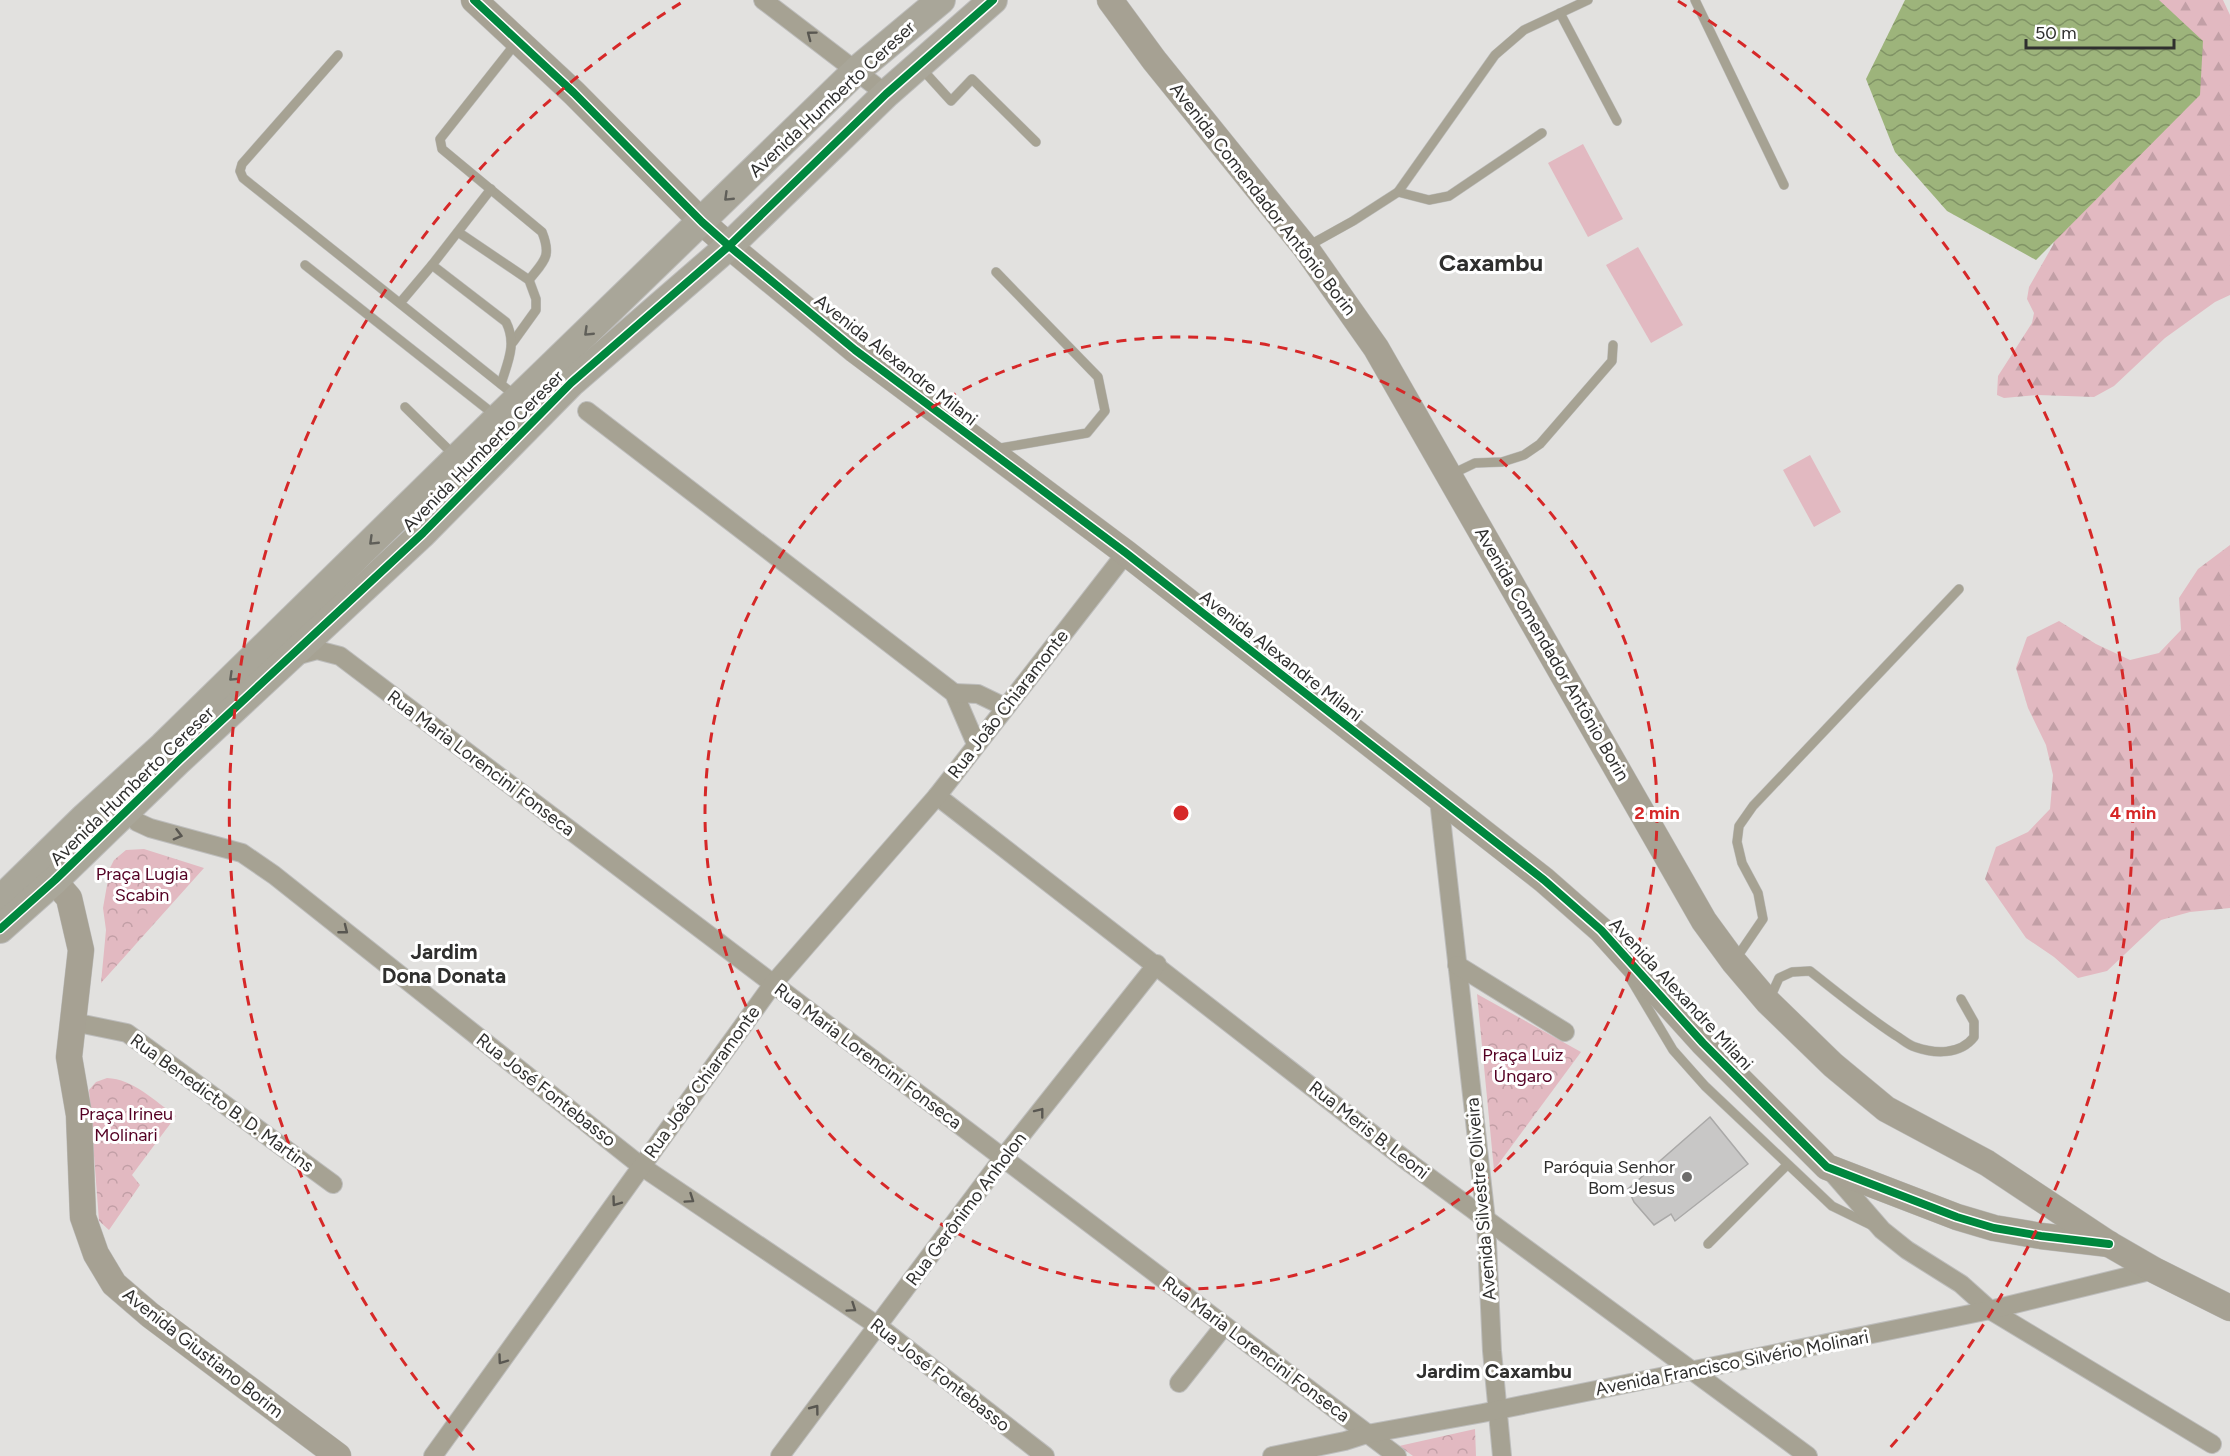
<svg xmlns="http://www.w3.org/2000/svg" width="2230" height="1456" viewBox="0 0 2230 1456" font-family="Figtree,sans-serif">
<defs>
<pattern id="forest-firs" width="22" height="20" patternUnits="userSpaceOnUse" patternTransform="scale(1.5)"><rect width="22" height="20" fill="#e2b9c1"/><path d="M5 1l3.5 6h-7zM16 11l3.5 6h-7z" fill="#c29fa6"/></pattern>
<pattern id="park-crowns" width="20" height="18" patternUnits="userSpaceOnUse" patternTransform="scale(1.5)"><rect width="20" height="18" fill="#e2b9c1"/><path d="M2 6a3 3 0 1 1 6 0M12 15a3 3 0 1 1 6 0" fill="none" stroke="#c29fa6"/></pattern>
<pattern id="water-waves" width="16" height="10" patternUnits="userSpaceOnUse" patternTransform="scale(1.5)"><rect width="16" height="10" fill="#9db47b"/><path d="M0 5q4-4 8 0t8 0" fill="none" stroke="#809365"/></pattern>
</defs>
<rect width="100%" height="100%" fill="#e2e1df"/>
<!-- green -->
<g fill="#e2b9c1">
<polygon points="1583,144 1623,219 1588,237 1548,163"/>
<polygon points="1638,247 1683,325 1651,343 1606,265"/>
<polygon points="1810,455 1841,512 1814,527 1783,470"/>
</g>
<!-- forest -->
<g fill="url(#forest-firs)">
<polygon points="2141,0 2223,0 2230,15 2230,295 2215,302 2165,338 2114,386 2094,397 2038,395 2004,398 1997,395 1998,376 2032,323 2034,313 2027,299 2029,287 2053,245 2067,200"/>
<polygon points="2230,545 2230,908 2190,912 2161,920 2107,971 2078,978 2054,957 2026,938 1985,879 1996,847 2028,832 2050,809 2053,775 2046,745 2028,708 2016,668 2027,637 2059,621 2096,644 2130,660 2159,653 2181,630 2179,598 2198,569"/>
</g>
<!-- park -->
<g fill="url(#park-crowns)">
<polygon points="144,849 204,868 101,983 106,930 103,908 110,868 114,860 126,850"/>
<polygon points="1477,994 1581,1052 1494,1170"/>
<path d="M 107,1078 C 133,1079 155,1101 176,1116 L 132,1175 L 140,1185 L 109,1230 L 99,1221 L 89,1090 L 96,1082 Z"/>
<polygon points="1475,1429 1476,1456 1413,1456 1399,1446"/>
</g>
<!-- water -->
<polygon fill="url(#water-waves)" points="1905,0 2159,0 2203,41 2200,95 2036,260 1947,211 1895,152 1866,79"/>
<!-- building -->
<polygon fill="#c8c7c6" stroke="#aaa9a8" stroke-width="1.5" points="1710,1117 1748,1164 1675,1221 1671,1214 1654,1225 1634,1202 1628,1189"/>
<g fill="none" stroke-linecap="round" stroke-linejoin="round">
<!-- lane casing -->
<g stroke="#bdbdbc" stroke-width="10">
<g id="lane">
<polyline points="1695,0 1784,185"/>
<polyline points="1560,13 1617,121"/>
<path d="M 516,43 L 440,139 L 442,149 L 542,232 C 552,257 544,261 529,280"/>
<polyline points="338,55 242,164 240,171 243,178 517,397"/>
<polyline points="921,68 951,101 972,79 1036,142"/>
<polyline points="1398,192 1429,200 1449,196 1542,133"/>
<polyline points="458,232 529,280 536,299 536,310 513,342"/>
<polyline points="1308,246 1353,221 1398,192 1495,55 1524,30 1588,0"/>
<polyline points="305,265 496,416"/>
<path d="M 432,265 L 506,322 C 517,344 508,361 501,384"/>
<polyline points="400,303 432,265 491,189"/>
<polyline points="405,407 455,456"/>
<polyline points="995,449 1087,433 1105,411 1098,377 996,272"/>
<polyline points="1450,475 1475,463 1502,462 1524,455 1540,444 1612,361 1613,345"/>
<polyline points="1735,960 1763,919 1758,893 1742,863 1737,842 1739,826 1753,806 1959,589"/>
<polyline points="1630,978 1673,1050 1705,1086 1832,1206 1873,1226"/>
<path d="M 1769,1000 L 1779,978 L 1792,972 L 1810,971 C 1838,993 1866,1016 1895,1035 C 1902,1039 1908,1045 1915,1047 C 1935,1054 1960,1055 1974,1037 L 1974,1022 L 1961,999"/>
<polyline points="1708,1244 1787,1165"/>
</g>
</g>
<!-- street casing -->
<g stroke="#bdbdbc" stroke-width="20">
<g id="street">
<polyline points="763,0 886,94"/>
<polyline points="587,411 954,693 976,744"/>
<polyline points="295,656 317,650 340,656 1397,1456"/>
<polyline points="954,693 978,694 1005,707"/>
<polyline points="937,796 1411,1164 1808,1456"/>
<polyline points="1439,800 1486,1220 1492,1351 1502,1456"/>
<polyline points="129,801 128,809 137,822 150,828 242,853 274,875 641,1166 878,1326 1045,1456"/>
<polyline points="1457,965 1565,1032"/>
<polyline points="73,1022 127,1033 333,1184"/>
<polyline points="1829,1169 1882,1230 1907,1250 1961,1284 1990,1310 2212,1444"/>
<polyline points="1179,1383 1224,1326"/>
<polyline points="433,1456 773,984 937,796 1126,553"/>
<polyline points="780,1456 1003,1158 1157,964"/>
<polyline points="1272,1456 1345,1441 1367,1434 1483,1413 1990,1310 2154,1270"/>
</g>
</g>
<!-- secondary casing -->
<g stroke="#bdbdbc" stroke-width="27">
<g id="secondary">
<polyline points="474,0 574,93 702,222 729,246 855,350 1126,553 1544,880 1601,930 1703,1043 1827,1167 1957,1217 1994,1228 2041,1236 2109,1244"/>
<polyline points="1110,0 1154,60 1305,247 1376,348 1704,921 1734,962 1768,1002 1833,1065 1886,1109 1987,1163 2109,1244 2154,1270 2230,1308"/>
<polyline points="42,867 69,898 81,950 69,1057 79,1115 83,1217 96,1254 114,1284 150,1315 338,1456"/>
</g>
</g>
<!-- primary casing -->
<g stroke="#bdbdbc" stroke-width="30">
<g id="primary">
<polyline points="0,900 85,817 163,746 498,418 857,70 941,0"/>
<polyline points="0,929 55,880 177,762 423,533 571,383 729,246 886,94 993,0"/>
</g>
</g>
<!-- lane -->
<use href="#lane" stroke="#a6a293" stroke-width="9"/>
<!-- street -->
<use href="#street" stroke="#a6a293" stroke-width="18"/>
<!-- secondary -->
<use href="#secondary" stroke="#a6a193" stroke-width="26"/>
<!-- primary -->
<use href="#primary" stroke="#a9a699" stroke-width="28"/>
<!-- cycleway casing -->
<g stroke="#fff" stroke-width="11">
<g id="cycleway">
<polyline points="474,0 574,93 702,222 729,246 855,350 1126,553 1544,880 1601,930 1703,1043 1827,1167 1957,1217 1994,1228 2041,1236 2109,1244"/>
<polyline points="0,929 55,880 177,762 423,533 571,383 729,246 886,94 993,0"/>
</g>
</g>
<!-- cycleway -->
<use href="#cycleway" stroke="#00873e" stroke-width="8"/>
</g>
<!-- one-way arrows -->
<defs><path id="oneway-chevron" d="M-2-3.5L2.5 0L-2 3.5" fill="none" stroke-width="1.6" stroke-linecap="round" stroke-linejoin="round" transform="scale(1.5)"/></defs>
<g stroke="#595751">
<use href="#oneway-chevron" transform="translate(811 35) rotate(-143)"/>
<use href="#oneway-chevron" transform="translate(178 835) rotate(15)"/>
<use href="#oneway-chevron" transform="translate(344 930) rotate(38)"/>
<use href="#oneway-chevron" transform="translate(1040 1112) rotate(-52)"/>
<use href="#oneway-chevron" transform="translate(690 1199) rotate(34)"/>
<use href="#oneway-chevron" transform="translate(616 1202) rotate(126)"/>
<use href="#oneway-chevron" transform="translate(852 1308) rotate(34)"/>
<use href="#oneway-chevron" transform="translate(502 1360) rotate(126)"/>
<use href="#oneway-chevron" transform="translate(815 1409) rotate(-53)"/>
</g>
<g stroke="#605f59">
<use href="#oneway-chevron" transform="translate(728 197) rotate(136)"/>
<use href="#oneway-chevron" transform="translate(588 332) rotate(136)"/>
<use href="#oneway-chevron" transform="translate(373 541) rotate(136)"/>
<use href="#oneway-chevron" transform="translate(233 677) rotate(136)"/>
</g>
<!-- distance rings -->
<g fill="none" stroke="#d62828" stroke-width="3" stroke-dasharray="10 8">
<circle cx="1181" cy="813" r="476"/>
<path d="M474 1450A952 952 0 0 1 684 1M1678 1A952 952 0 0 1 1888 1450"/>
</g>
<!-- markers -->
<circle fill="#6e6d6c" stroke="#fff" stroke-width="2" cx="1687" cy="1177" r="6"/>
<g text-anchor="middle" stroke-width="6" stroke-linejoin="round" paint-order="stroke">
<!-- street labels -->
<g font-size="18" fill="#2f2f2e" stroke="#fff">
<text transform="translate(832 99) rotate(-43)" y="6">Avenida Humberto Cereser</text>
<text transform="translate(1263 199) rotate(52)" y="6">Avenida Comendador Antônio Borin</text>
<text transform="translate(896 360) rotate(38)" y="6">Avenida Alexandre Milani</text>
<text transform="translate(483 451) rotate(-45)" y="6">Avenida Humberto Cereser</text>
<text transform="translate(1552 654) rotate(60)" y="6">Avenida Comendador Antônio Borin</text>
<text transform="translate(1281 656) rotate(38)" y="6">Avenida Alexandre Milani</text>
<text transform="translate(1008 704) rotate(-52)" y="6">Rua João Chiaramonte</text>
<text transform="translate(481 763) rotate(37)" y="6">Rua Maria Lorencini Fonseca</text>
<text transform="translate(132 786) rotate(-44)" y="6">Avenida Humberto Cereser</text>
<text transform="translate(1681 994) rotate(47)" y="6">Avenida Alexandre Milani</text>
<text transform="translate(868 1056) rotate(37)" y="6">Rua Maria Lorencini Fonseca</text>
<text transform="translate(702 1082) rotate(-54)" y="6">Rua João Chiaramonte</text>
<text transform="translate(546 1090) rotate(38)" y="6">Rua José Fontebasso</text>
<text transform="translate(222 1103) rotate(36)" y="6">Rua Benedicto B. D. Martins</text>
<text transform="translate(1369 1130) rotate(38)" y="6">Rua Meris B. Leoni</text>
<text transform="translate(1481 1199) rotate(-95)" y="6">Avenida Silvestre Oliveira</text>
<text transform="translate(966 1209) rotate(-53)" y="6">Rua Gerônimo Anholon</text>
<text transform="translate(1256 1349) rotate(37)" y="6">Rua Maria Lorencini Fonseca</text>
<text transform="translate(203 1353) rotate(38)" y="6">Avenida Giustiano Borim</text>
<text transform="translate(1732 1363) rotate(-11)" y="6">Avenida Francisco Silvério Molinari</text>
<text transform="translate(940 1375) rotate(38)" y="6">Rua José Fontebasso</text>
</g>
<!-- park labels -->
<g font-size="18" fill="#540023" stroke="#fff">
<text x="142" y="880">Praça Lugia<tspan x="142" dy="21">Scabin</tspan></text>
<text x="1523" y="1061">Praça Luiz<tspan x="1523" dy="21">Úngaro</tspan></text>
<text x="126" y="1120">Praça Irineu<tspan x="126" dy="21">Molinari</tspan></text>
</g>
<!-- poi labels -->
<g font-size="18" fill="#2f2f2e" stroke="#fff" text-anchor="end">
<text x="1675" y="1173">Paróquia Senhor<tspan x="1675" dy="21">Bom Jesus</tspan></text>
</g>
<!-- neighbourhood labels -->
<g font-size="20" font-weight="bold" fill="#2f2f2e" stroke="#fff">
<text x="1494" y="1378">Jardim Caxambu</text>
</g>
<!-- quarter labels -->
<g font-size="21" font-weight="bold" fill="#2f2f2e" stroke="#fff">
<text x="444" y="959">Jardim<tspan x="444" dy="24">Dona Donata</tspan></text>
</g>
<!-- district labels -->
<g font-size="24" font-weight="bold" fill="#2f2f2e" stroke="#fff">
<text x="1491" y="271">Caxambu</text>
</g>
</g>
<circle cx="1181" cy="813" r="9" fill="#d62828" stroke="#fff" stroke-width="3"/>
<g font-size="18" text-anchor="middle" font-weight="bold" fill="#d62828" stroke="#fff" stroke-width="6" stroke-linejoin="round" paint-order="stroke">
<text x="1657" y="819">2 min</text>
<text x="2133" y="819">4 min</text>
</g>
<!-- scale -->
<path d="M2026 39v9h148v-9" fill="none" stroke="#2f2f2e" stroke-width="3"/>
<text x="2035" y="39" font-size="18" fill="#2f2f2e" stroke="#ffffff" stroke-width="4.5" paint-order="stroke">50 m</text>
</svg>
